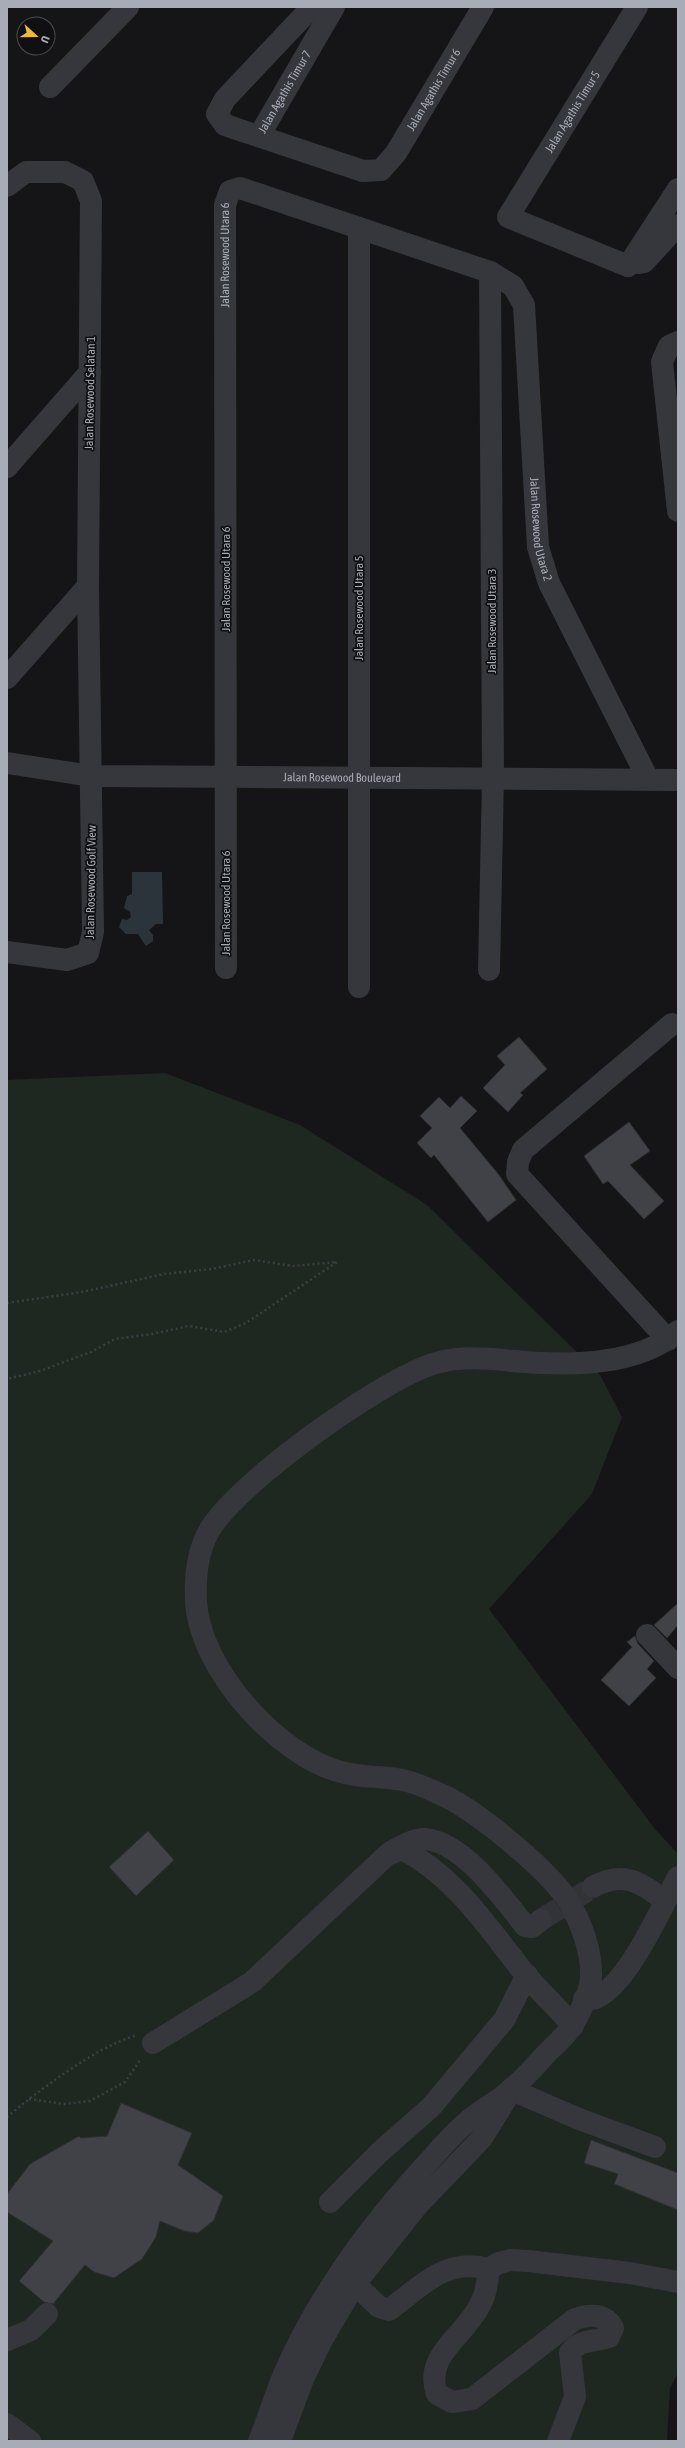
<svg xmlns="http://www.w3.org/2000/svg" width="685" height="2448" viewBox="0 0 685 2448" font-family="'Asap Condensed',sans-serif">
<rect width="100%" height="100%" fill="#151517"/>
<!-- green -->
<polygon fill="#1f2721" points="165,1073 300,1125 427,1205 600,1375 622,1417 592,1494 489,1609 655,1829 678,1854 678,2373 670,2388 667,2441 7,2441 7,1080"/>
<!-- water -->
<polygon fill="#2c343b" points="132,872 162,872 163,924 156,924 149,930 153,935 153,941 146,946 138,934 126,934 119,927 122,919 127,920 131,917 130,912 124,908 127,896 132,894"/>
<!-- building -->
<g fill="#414247" stroke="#2f2f33">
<polygon points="519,1037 547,1069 520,1093 523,1095 508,1112 483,1088 505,1065 497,1056"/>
<polygon points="461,1096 477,1111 460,1128 499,1175 516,1200 488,1222 434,1155 431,1158 417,1143 432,1128 420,1116 439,1097 450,1108"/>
<polygon points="629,1122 650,1151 630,1165 664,1201 644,1219 608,1181 603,1184 584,1156"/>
<polygon points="678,1603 678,1625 667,1638 654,1625"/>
<polygon points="635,1636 638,1644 654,1661 647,1669 656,1678 629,1706 601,1680 632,1647 627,1642"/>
<polygon points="148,1831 174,1860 136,1896 109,1867"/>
<polygon points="121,2103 192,2133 178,2165 223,2196 214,2220 198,2233 184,2231 160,2221 156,2237 142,2259 114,2278 94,2272 85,2265 53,2304 44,2302 19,2281 53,2241 7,2212 7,2194 30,2164 79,2136 81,2138 107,2136"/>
<polygon points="591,2140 678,2173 678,2210 614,2184 618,2174 584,2163"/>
</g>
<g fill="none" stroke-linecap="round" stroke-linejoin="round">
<!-- minor-tunnel -->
<polyline stroke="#323337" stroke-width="22" stroke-dasharray="22 11" stroke-linecap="butt" points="541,1920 593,1887"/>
<!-- path -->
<g stroke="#3c3e43" stroke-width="2.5" stroke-dasharray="2 3" stroke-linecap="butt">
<polyline points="7,1303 82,1292 164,1274 212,1269 254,1260 293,1266 337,1262 246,1323 224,1332 189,1326 152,1334 115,1339 91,1352 40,1371 7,1379"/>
<polyline points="29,2099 64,2104 90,2101 125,2082 141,2059"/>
<path d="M 7,2117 C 37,2092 97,2046 135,2036"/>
</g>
<!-- minor -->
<g stroke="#36373c" stroke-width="22">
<path id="s1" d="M 312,7 L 225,99 L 217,114 L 225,125 L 363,171 L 381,170 L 396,153 L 483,7"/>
<polyline points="50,87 128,7"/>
<path id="s2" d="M 259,136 L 334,7"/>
<polyline points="7,186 26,172 65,172 83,181 91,201 88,586 93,932 88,953 67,960 7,952"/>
<polyline points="359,228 359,987"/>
<polyline points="639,263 644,262 678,225"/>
<path id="s3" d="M 628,266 L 508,217 L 637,7"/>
<polyline points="628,266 678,189"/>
<polyline points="678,342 669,346 662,362 678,511"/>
<polyline points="7,467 90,372"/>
<polyline points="7,678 88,586"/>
<path id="s4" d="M 7,763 L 91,776 L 678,780"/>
<path id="s5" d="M 226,968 L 225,205 L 230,191 L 240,188 L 490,272 L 513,286 L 524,305 L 538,547 L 549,583 L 648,779"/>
<polyline points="489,970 493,777 490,272"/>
<polyline points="668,1340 517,1174 518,1162 523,1150 672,1024"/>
<polyline points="647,1635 678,1668"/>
<path d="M 391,1852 C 401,1846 413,1839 425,1839 C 463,1842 504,1899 525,1926 L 532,1927 L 541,1920"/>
<path d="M 593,1887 C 622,1870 641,1882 665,1901"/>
<path d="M 584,1999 C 588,1999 593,1999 596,1998 C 629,1983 661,1908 678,1877"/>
<path d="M 153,2043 L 252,1982 L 387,1855 L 402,1849 C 456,1877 488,1928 525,1974 C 540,1992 558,2008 573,2026"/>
<polyline points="512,2090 579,2119 655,2147"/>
<polyline points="330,2202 381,2151 431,2107 504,2020 527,1975"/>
<polyline points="488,2269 499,2263 511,2260 528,2261 630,2273 678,2282"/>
<path d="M 355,2284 L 379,2307 L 389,2310 C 420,2287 446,2257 488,2269 C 488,2282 486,2294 480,2305 C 465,2336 423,2355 437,2394 L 452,2402 L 472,2399 L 575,2319 C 589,2314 605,2313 613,2328 L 609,2337 C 595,2342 578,2339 570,2353 L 575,2397 L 558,2441"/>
<polyline points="7,2340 31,2330 47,2314"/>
<polyline points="7,2424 30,2441"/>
<path d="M 259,2441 C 268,2419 275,2396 284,2374 C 318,2297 366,2230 423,2168 C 437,2153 450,2136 466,2123 C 479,2111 496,2103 509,2091 C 523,2080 535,2066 547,2053 C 555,2045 565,2037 571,2027 C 578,2018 591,1989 591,1978 C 592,1952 582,1925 569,1902 C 550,1871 474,1808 440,1794 C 429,1789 418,1784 407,1781 C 387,1776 365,1778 345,1773 C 280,1759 198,1668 196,1600 C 195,1577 197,1552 209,1531 C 235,1484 383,1378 436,1363 C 471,1353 507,1362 542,1363 C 587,1365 643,1362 678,1331"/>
<polyline points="280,2441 303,2379 322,2340 355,2284 417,2206 482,2138 506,2099"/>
</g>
</g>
<g text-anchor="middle" stroke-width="3.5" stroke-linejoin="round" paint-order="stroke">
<!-- street labels -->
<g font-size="12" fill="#a7acb7" stroke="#101012">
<text dy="4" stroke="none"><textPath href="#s1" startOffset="417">Jalan Agathis Timur 6</textPath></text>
<text dy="4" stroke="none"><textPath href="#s2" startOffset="51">Jalan Agathis Timur 7</textPath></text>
<text dy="4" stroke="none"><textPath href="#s3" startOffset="253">Jalan Agathis Timur 5</textPath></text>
<text dy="4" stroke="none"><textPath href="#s5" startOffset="713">Jalan Rosewood Utara 6</textPath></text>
<text transform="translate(90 393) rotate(-89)" y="4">Jalan Rosewood Selatan 1</text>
<text dy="4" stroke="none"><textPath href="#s5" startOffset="1326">Jalan Rosewood Utara 2</textPath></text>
<text transform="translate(226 579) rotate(-90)" y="4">Jalan Rosewood Utara 6</text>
<text transform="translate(359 608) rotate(-90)" y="4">Jalan Rosewood Utara 5</text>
<text transform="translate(492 621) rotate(-90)" y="4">Jalan Rosewood Utara 3</text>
<text dy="4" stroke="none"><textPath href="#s4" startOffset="336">Jalan Rosewood Boulevard</textPath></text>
<text transform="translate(91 882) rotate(-89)" y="4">Jalan Rosewood Golf View</text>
<text transform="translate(226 903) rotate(-90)" y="4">Jalan Rosewood Utara 6</text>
</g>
</g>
<!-- border -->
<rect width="685" height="2448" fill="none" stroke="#a7acb7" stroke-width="16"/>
<!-- north arrow -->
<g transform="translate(36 36) rotate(111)"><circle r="19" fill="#101012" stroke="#4c4e54"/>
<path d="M0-3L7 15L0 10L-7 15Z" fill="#efb835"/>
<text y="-6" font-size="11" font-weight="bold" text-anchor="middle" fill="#a7acb7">U</text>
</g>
</svg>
